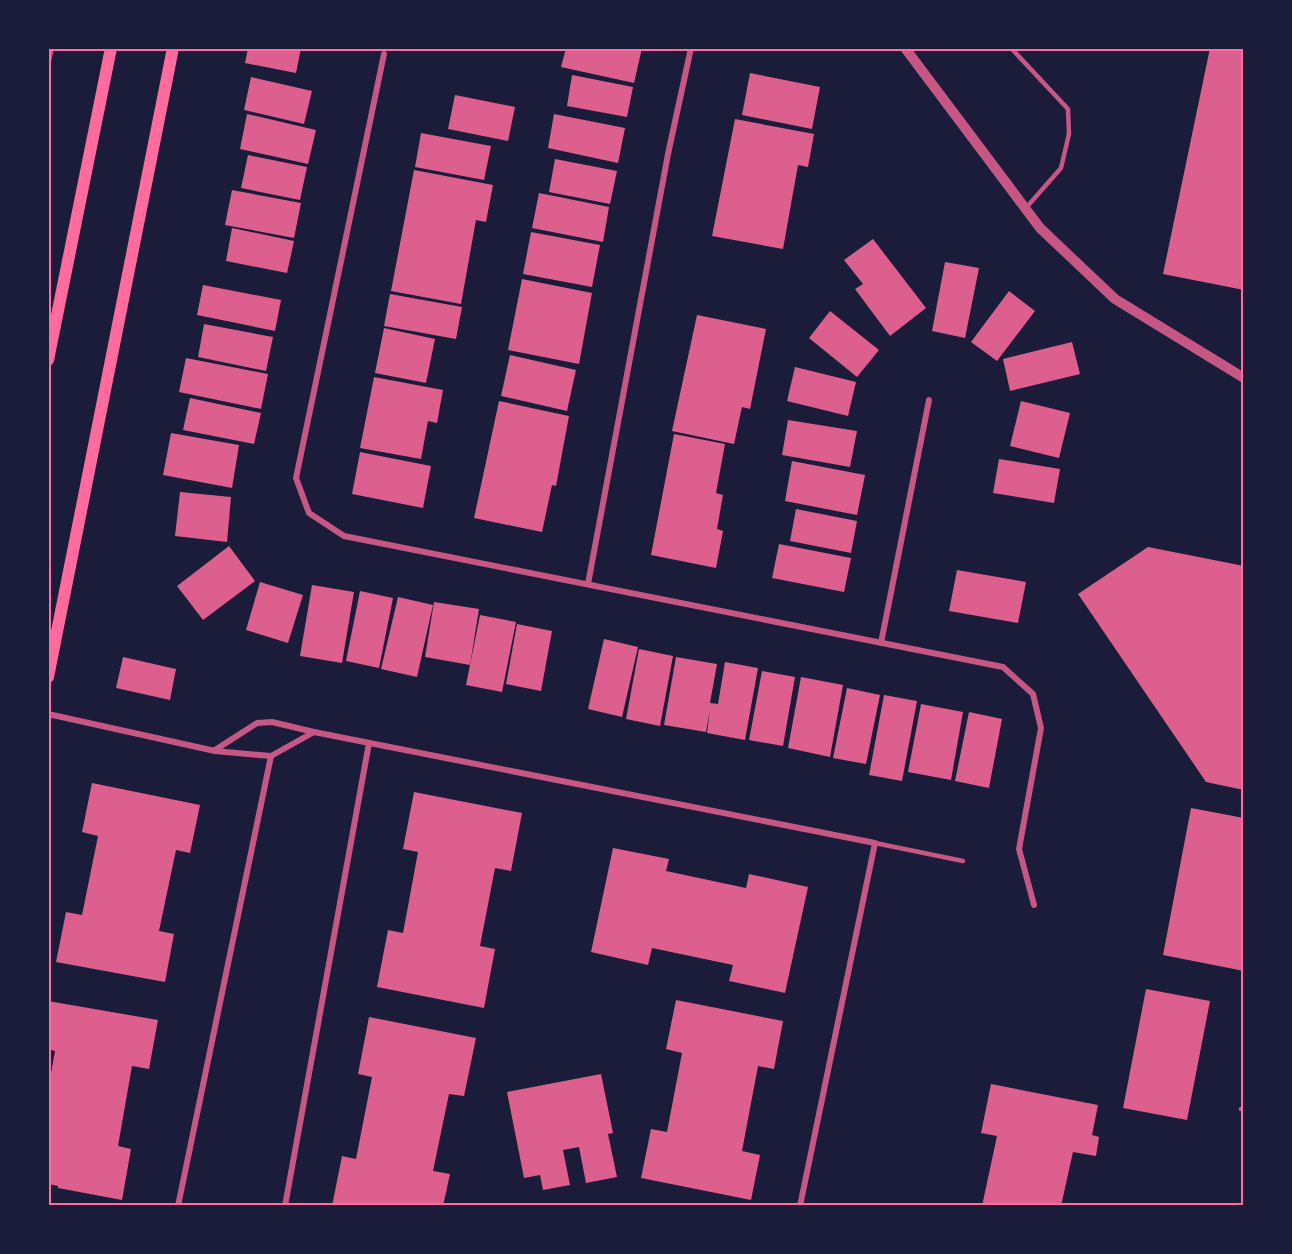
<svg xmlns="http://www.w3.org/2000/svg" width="1292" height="1254" viewBox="0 0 1292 1254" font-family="'Archivo Narrow',sans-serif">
<rect width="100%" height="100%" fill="#1b1b3a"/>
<!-- building -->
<g fill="#dd5f8e">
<polygon points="248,48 301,48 296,73 245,63"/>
<polygon points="566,48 642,48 634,83 561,67"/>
<polygon points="1210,48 1244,48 1244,290 1163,274"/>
<polygon points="750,73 820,87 812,129 742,115"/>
<polygon points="572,75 633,87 627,117 567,106"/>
<polygon points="251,77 312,91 304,124 244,110"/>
<polygon points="455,95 515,107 508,141 448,129"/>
<polygon points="247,114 316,130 308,164 240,149"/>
<polygon points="554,114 625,128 618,163 548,148"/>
<polygon points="735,119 814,134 808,167 798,165 783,249 712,236"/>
<polygon points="421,133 491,146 484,180 415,167"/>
<polygon points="248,155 307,167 300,200 241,188"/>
<polygon points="555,159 617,171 610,204 549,192"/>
<polygon points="414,170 493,185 486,222 476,220 461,304 391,291"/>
<polygon points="232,190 301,203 294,238 225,225"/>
<polygon points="539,193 609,207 603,242 532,228"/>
<polygon points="232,228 294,241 287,273 226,261"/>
<polygon points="531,232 600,245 592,287 523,274"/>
<polygon points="873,239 926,308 890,336 855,289 863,284 844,260"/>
<polygon points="945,262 979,268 965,338 932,331"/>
<polygon points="522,279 592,293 579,364 508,350"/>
<polygon points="203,285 281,300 275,331 197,315"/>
<polygon points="1009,291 1035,311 997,361 971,342"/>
<polygon points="390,294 462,307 456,339 384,326"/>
<polygon points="830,311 879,350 857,377 809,338"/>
<polygon points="697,315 766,329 750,409 742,407 734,444 672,431"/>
<polygon points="204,324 273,337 266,371 198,357"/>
<polygon points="384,328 435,339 426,383 375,373"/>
<polygon points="1072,342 1080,374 1010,391 1003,359"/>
<polygon points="510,355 576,370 567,411 501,396"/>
<polygon points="186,358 268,374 261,409 179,392"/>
<polygon points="795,367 856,382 848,416 787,401"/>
<polygon points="374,377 443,390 437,423 428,421 421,459 360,448"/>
<polygon points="190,398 261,413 254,444 183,430"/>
<polygon points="499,401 569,416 556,486 552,485 542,532 474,518"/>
<polygon points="1021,401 1070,413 1059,458 1010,446"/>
<polygon points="788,420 857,431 850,467 782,455"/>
<polygon points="171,433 239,445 232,488 163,475"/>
<polygon points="674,434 725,444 716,493 723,495 717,529 723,531 716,568 651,555"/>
<polygon points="360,452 431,466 423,508 352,494"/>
<polygon points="999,459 1060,469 1054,503 993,493"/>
<polygon points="792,461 865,475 857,515 785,501"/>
<polygon points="180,492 231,497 227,542 175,536"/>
<polygon points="796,509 857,521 851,553 790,541"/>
<polygon points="779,544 851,558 844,592 772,578"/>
<polygon points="229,546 255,581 203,620 177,586"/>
<polygon points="1148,547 1244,566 1244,790 1206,782 1078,594"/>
<polygon points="957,570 1026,582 1018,623 949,611"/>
<polygon points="260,582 303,595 288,643 246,630"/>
<polygon points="312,585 354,592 342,663 300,656"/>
<polygon points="360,591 393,598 379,668 346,661"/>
<polygon points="398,597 433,605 417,677 381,669"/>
<polygon points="434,602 479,609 470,665 425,657"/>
<polygon points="480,615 516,622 502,692 466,685"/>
<polygon points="517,624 552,631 541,691 506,684"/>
<polygon points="604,639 638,647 622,717 588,709"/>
<polygon points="639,649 673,656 660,726 626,719"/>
<polygon points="123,657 176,669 170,700 116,688"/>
<polygon points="676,657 717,664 710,703 718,704 725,662 758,668 745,740 707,733 710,709 706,732 664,725"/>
<polygon points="762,671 795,677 783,746 749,740"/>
<polygon points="801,677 843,685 830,757 788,748"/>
<polygon points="847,688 880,695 866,764 833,758"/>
<polygon points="884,695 917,701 902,781 869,775"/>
<polygon points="921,704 963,712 951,780 908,772"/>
<polygon points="969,712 1002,719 989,788 955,781"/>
<polygon points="92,783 200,805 190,853 176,850 159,931 174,934 165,982 56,962 66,912 82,915 98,836 82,832"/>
<polygon points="414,792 522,813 511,871 495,868 480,946 495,949 484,1008 377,987 388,930 403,933 418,852 403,849"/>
<polygon points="1191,808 1244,818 1244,971 1163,955"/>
<polygon points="613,848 669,859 666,871 746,888 749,874 808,887 785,993 729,981 733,965 652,948 648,965 591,952"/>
<polygon points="1146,989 1210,1001 1187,1120 1123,1108"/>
<polygon points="676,1000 783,1021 774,1069 758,1066 742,1151 760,1155 751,1200 641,1178 651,1129 667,1132 682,1053 666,1049"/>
<polygon points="48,1001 158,1020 149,1069 132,1066 118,1146 131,1149 122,1200 58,1188 58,1186 48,1184 48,1090 55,1051 48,1049"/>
<polygon points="369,1017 476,1038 464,1096 449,1094 433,1171 450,1174 443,1206 332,1206 342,1156 356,1159 372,1077 358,1074"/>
<polygon points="601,1074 613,1133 608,1134 617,1177 586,1183 579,1147 563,1150 570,1185 543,1190 540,1175 524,1178 507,1092"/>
<polygon points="991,1084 1098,1105 1092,1135 1099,1137 1096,1156 1073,1152 1061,1206 982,1206 997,1136 981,1133"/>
</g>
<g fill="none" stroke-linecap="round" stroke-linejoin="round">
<!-- service -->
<g stroke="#c65784" stroke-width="4.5">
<polyline points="1011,48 1068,109 1069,134 1061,168 1025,209"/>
<polyline points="875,843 963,861"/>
<polyline points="1241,1109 1244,1109"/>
</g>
<!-- minor -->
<g stroke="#c65784" stroke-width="6">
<polyline points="384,54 296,478 309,513 344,536 1003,667 1033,694 1041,728 1019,849 1034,905"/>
<polyline points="48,62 51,48"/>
<polyline points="588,584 668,154 691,48"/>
<polyline points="881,643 929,400"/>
<polyline points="48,714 215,751 271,756 314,732 875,843 800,1206"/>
<polyline points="215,750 257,723 272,722 314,732"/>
<polyline points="178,1206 271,756"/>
<polyline points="285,1206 369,743"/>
</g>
<!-- tertiary -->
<polyline stroke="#c65784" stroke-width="10" points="905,48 1040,228 1115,299 1244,378"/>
<!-- secondary -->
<g stroke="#ff6b9d" stroke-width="12">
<polyline points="48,360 111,48"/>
<polyline points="48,677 173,48"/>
</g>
</g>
<!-- border -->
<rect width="1292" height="1254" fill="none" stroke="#1b1b3a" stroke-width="99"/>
<rect x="50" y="50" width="1192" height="1154" fill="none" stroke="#ff6b9d" stroke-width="2"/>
</svg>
